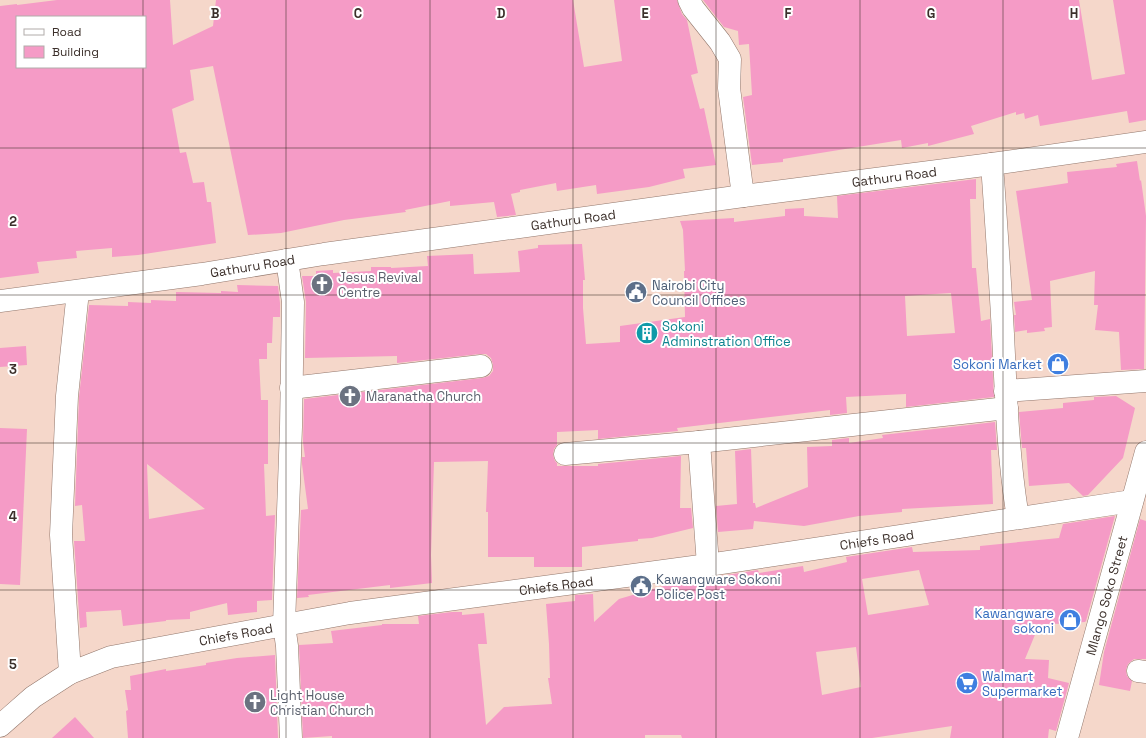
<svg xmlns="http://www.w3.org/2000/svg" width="1146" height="738" viewBox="0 0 1146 738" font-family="'Space Grotesk',sans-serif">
<rect width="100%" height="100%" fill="#f5d7ca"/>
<!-- building -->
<g fill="#f59bc6" fill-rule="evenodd">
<path d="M 57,0 L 170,0 L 173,45 L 213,26 L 216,0 L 573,0 L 584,67 L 622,61 L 614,0 L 677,0 L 682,14 L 687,20 L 698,73 L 691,75 L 700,109 L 704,108 L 716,165 L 683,169 L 685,178 L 649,187 L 597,194 L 596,185 L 557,191 L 556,183 L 520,190 L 520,192 L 511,194 L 516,215 L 497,217 L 494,202 L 450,206 L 450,201 L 405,210 L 406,212 L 344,220 L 281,233 L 248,235 L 213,66 L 190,70 L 194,100 L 172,109 L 180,153 L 186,152 L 193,183 L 204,182 L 207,202 L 211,202 L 216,243 L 138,255 L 112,257 L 112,248 L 76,251 L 77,258 L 37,262 L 39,273 L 0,278 L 0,6 L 17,4 L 17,5 ZM 17,17 L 145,17 L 145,67 L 17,67 Z"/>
<polygon points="703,0 1079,0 1092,80 1125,74 1113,0 1146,0 1146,120 1129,123 1127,111 1040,126 1038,115 1025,119 1024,113 1016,115 1016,112 971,126 974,134 928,146 928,143 902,148 901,140 783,159 783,162 752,165 743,97 752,95 749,44 739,45 738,31 724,27"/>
<polygon points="1137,161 1140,181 1141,180 1146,216 1144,369 1121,370 1119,332 1095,330 1098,305 1094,305 1095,271 1050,281 1052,327 1044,328 1045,331 1027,333 1027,330 1015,332 1014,315 1016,315 1014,302 1032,300 1016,191 1068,183 1067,172 1117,167 1116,164"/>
<path d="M 976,179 L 976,199 L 970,199 L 972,268 L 976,268 L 981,321 L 990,319 L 994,397 L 906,407 L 906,394 L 846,397 L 847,413 L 830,415 L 830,410 L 677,428 L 678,431 L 598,439 L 598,430 L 557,432 L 557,445 L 554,449 L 553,455 L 555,461 L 557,463 L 557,466 L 598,466 L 598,464 L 681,456 L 680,508 L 691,508 L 693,528 L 652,538 L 638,539 L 638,541 L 582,547 L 582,567 L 534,567 L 534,557 L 488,557 L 488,512 L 486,512 L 488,461 L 434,462 L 431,555 L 432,583 L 390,588 L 390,585 L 308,595 L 309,597 L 297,598 L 301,510 L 308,509 L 302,464 L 302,457 L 305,457 L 303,442 L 304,399 L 482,378 L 489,376 L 493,371 L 493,365 L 491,358 L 486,354 L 480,354 L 397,363 L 397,356 L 305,358 L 306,302 L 302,276 L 316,276 L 316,271 L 333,270 L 333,273 L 371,271 L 371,267 L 391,267 L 391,268 L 428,266 L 427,256 L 473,254 L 474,274 L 520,272 L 518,251 L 538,248 L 538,245 L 582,244 L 585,280 L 583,280 L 583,308 L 586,344 L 620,342 L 620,326 L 685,317 L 684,271 L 685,271 L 683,230 L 680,221 L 734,218 L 734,222 L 785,216 L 785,209 L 804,208 L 804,216 L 838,218 L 837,196 ZM 951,293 L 955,333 L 907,336 L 905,296 Z"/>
<path d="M 237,285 L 278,286 L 280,303 L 280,317 L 273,317 L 272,343 L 267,343 L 267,359 L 259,359 L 261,400 L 268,400 L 268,464 L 264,464 L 266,516 L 275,515 L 272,600 L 257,601 L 257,612 L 228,615 L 227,603 L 190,612 L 190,619 L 166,620 L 166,621 L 123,626 L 121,610 L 86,612 L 87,627 L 80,628 L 74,541 L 85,541 L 82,505 L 75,506 L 79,397 L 89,305 L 128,306 L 128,302 L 151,303 L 151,300 L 176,301 L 176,292 L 221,293 L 221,291 L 238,292 ZM 147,464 L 205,509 L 149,519 Z"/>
<polygon points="26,346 27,365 0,367 0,348"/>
<polygon points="1116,396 1135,408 1123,458 1088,495 1083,496 1069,483 1029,486 1026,448 1022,448 1019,412 1063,408 1063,403 1094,400 1094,397"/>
<polygon points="995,422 997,450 991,450 993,504 902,509 902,512 859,516 804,526 754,521 753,529 718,532 716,506 737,504 735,451 751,449 753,503 755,503 756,508 808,487 807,447 832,446 832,440 849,438 849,443 883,438 882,435"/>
<polygon points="0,428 27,429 20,585 0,584"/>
<path d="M 1115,516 L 1086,621 L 1085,622 L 1039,625 L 1025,659 L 1049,660 L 1048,678 L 1069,683 L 1056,731 L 1049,729 L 1048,738 L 950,738 L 952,726 L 872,738 L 682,738 L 681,735 L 645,735 L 645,738 L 332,738 L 332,736 L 303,738 L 299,645 L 333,643 L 331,631 L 382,625 L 382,624 L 419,624 L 418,616 L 452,612 L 462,612 L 462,615 L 484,613 L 487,644 L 478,644 L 486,725 L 504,707 L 552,704 L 548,678 L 550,678 L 549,644 L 546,604 L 575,601 L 575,595 L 593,594 L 594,622 L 619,599 L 667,585 L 715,585 L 714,577 L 758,570 L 759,573 L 803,566 L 804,572 L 847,562 L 846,557 L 912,547 L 913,552 L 980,550 L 980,546 L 1059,538 L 1063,524 ZM 919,570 L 929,605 L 868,615 L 862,579 ZM 856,647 L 861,687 L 822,695 L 816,652 Z"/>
<polygon points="1140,519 1146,521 1146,659 1134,659 1128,664 1126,670 1127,676 1132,681 1130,691 1099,685 1104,652"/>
<polygon points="275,655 278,738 128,738 126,711 128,710 125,690 131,690 130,676 166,669 166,671 187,668 206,665 206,663 237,658"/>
<polygon points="75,717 94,738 52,738"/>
</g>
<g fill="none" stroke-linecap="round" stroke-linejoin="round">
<!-- street casing -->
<g stroke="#92776c" stroke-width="23">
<g id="street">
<polyline points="689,0 693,8 720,42 730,59 729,88 743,196"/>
<path d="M 992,164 C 996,221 1000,277 1003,334 C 1006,396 1008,458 1018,518"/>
<polyline points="287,260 293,302 291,427 284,625 287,646 291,738"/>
<path id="s1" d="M 0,301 L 202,274 L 324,254 L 743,196 L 992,164 L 1146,142"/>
<polyline points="291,388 481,366"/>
<polyline points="1005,391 1146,381"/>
<polyline points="699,442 708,565"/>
<polyline points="565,454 699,442 1007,408"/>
<polyline points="1138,671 1146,672"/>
<polyline points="70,673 61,535 67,396 78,291"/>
<path id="s2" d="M 0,726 L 33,697 L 70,673 L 111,657 L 350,613 L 708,565 L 1132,501"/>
<path id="s3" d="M 1067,738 L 1146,452"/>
</g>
</g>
<!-- street -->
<use href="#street" stroke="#fff" stroke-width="22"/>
</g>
<!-- grid -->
<path fill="none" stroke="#3b2f2a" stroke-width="1" stroke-opacity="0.55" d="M 143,0 L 143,17M 286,0 L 286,738M 430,0 L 430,738M 573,0 L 573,738M 716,0 L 716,738M 860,0 L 860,738M 1003,0 L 1003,738M 143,67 L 143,738M 0,148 L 1146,148M 0,295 L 1146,295M 0,443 L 1146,443M 0,590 L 1146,590"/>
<!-- icons -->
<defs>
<g id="church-disc" transform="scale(1.15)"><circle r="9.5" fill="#6b7280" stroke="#fff"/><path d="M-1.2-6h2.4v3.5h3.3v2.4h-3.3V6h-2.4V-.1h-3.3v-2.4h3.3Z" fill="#fff"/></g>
<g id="civic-disc" transform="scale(1.15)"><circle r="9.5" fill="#5c6f8a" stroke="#fff"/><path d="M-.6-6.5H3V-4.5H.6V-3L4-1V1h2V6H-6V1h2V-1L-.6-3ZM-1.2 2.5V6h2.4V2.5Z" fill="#fff"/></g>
<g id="building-disc" transform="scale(1.15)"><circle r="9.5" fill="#0f9aa8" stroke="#fff"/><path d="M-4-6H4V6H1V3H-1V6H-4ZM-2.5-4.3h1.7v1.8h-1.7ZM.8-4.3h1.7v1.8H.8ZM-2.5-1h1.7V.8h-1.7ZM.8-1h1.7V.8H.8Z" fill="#fff"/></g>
<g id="shop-disc" transform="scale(1.15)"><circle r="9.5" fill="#3f7fe0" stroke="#fff"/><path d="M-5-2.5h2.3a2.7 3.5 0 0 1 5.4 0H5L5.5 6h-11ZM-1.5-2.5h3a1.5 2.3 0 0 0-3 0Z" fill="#fff"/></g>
<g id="supermarket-disc" transform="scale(1.15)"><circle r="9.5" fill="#3f7fe0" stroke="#fff"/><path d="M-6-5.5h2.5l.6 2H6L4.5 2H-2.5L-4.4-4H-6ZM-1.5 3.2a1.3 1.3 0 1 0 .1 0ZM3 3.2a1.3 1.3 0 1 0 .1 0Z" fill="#fff"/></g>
</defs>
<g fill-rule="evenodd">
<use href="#church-disc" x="322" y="284"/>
<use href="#civic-disc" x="636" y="292"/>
<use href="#building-disc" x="647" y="333"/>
<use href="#shop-disc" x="1058" y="364"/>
<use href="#church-disc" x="350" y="396"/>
<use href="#civic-disc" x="641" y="586"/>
<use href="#shop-disc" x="1070" y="620"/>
<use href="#supermarket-disc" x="967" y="683"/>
<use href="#church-disc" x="255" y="702"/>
</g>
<g text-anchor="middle" stroke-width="4" stroke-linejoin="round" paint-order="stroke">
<!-- street labels -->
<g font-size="13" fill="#3b2f2a" stroke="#fff">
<text dy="5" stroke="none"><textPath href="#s1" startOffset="903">Gathuru Road</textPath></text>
<text dy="5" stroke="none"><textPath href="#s1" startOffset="579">Gathuru Road</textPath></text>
<text dy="5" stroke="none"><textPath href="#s1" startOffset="255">Gathuru Road</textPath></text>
<text dy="5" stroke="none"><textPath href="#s2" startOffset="907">Chiefs Road</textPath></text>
<text dy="5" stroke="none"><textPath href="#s2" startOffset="583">Chiefs Road</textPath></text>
<text dy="5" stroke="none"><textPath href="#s3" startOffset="148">Mlango Soko Street</textPath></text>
<text dy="5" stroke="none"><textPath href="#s2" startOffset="259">Chiefs Road</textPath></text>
</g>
<!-- worship labels -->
<g font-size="13" fill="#5b616d" stroke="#fff" text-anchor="start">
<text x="338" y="282">Jesus Revival<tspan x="338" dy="15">Centre</tspan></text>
<text x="366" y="401">Maranatha Church</text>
<text x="270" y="700">Light House<tspan x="270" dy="15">Christian Church</tspan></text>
</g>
<!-- service labels -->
<g font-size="13" fill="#4e5e75" stroke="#fff" text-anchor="start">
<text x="652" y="290">Nairobi City<tspan x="652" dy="15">Council Offices</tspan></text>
<text x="656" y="584">Kawangware Sokoni<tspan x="656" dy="15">Police Post</tspan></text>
</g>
<!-- culture labels -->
<g font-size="13" fill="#0d838f" stroke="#fff" text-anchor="start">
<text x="662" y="331">Sokoni<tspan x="662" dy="15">Adminstration Office</tspan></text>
</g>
<!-- shop labels -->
<g font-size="13" fill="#366cbe" stroke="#fff" text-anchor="end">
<text x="1042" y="369">Sokoni Market</text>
<text x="1054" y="618">Kawangware<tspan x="1054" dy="15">sokoni</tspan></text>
<text x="982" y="681" text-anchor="start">Walmart<tspan x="982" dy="15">Supermarket</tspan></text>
</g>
</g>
<g font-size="13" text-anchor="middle" font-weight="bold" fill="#3b2f2a" stroke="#fff" stroke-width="4" stroke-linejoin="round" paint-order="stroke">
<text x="215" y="18">B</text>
<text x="358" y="18">C</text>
<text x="501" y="18">D</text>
<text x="645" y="18">E</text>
<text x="788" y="18">F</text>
<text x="931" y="18">G</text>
<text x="1074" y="18">H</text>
<text x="13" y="226">2</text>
<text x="13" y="374">3</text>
<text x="13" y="521">4</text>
<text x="13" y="669">5</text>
</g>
<!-- legend -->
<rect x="16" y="16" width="130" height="52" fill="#ffffff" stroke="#b1acaa"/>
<rect x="24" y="29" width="20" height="6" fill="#ffffff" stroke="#b1acaa"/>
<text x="52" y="36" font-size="12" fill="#3b2f2a">Road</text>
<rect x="24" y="46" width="20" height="12" fill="#f59bc6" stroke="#b1acaa"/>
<text x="52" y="56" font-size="12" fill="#3b2f2a">Building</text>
</svg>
